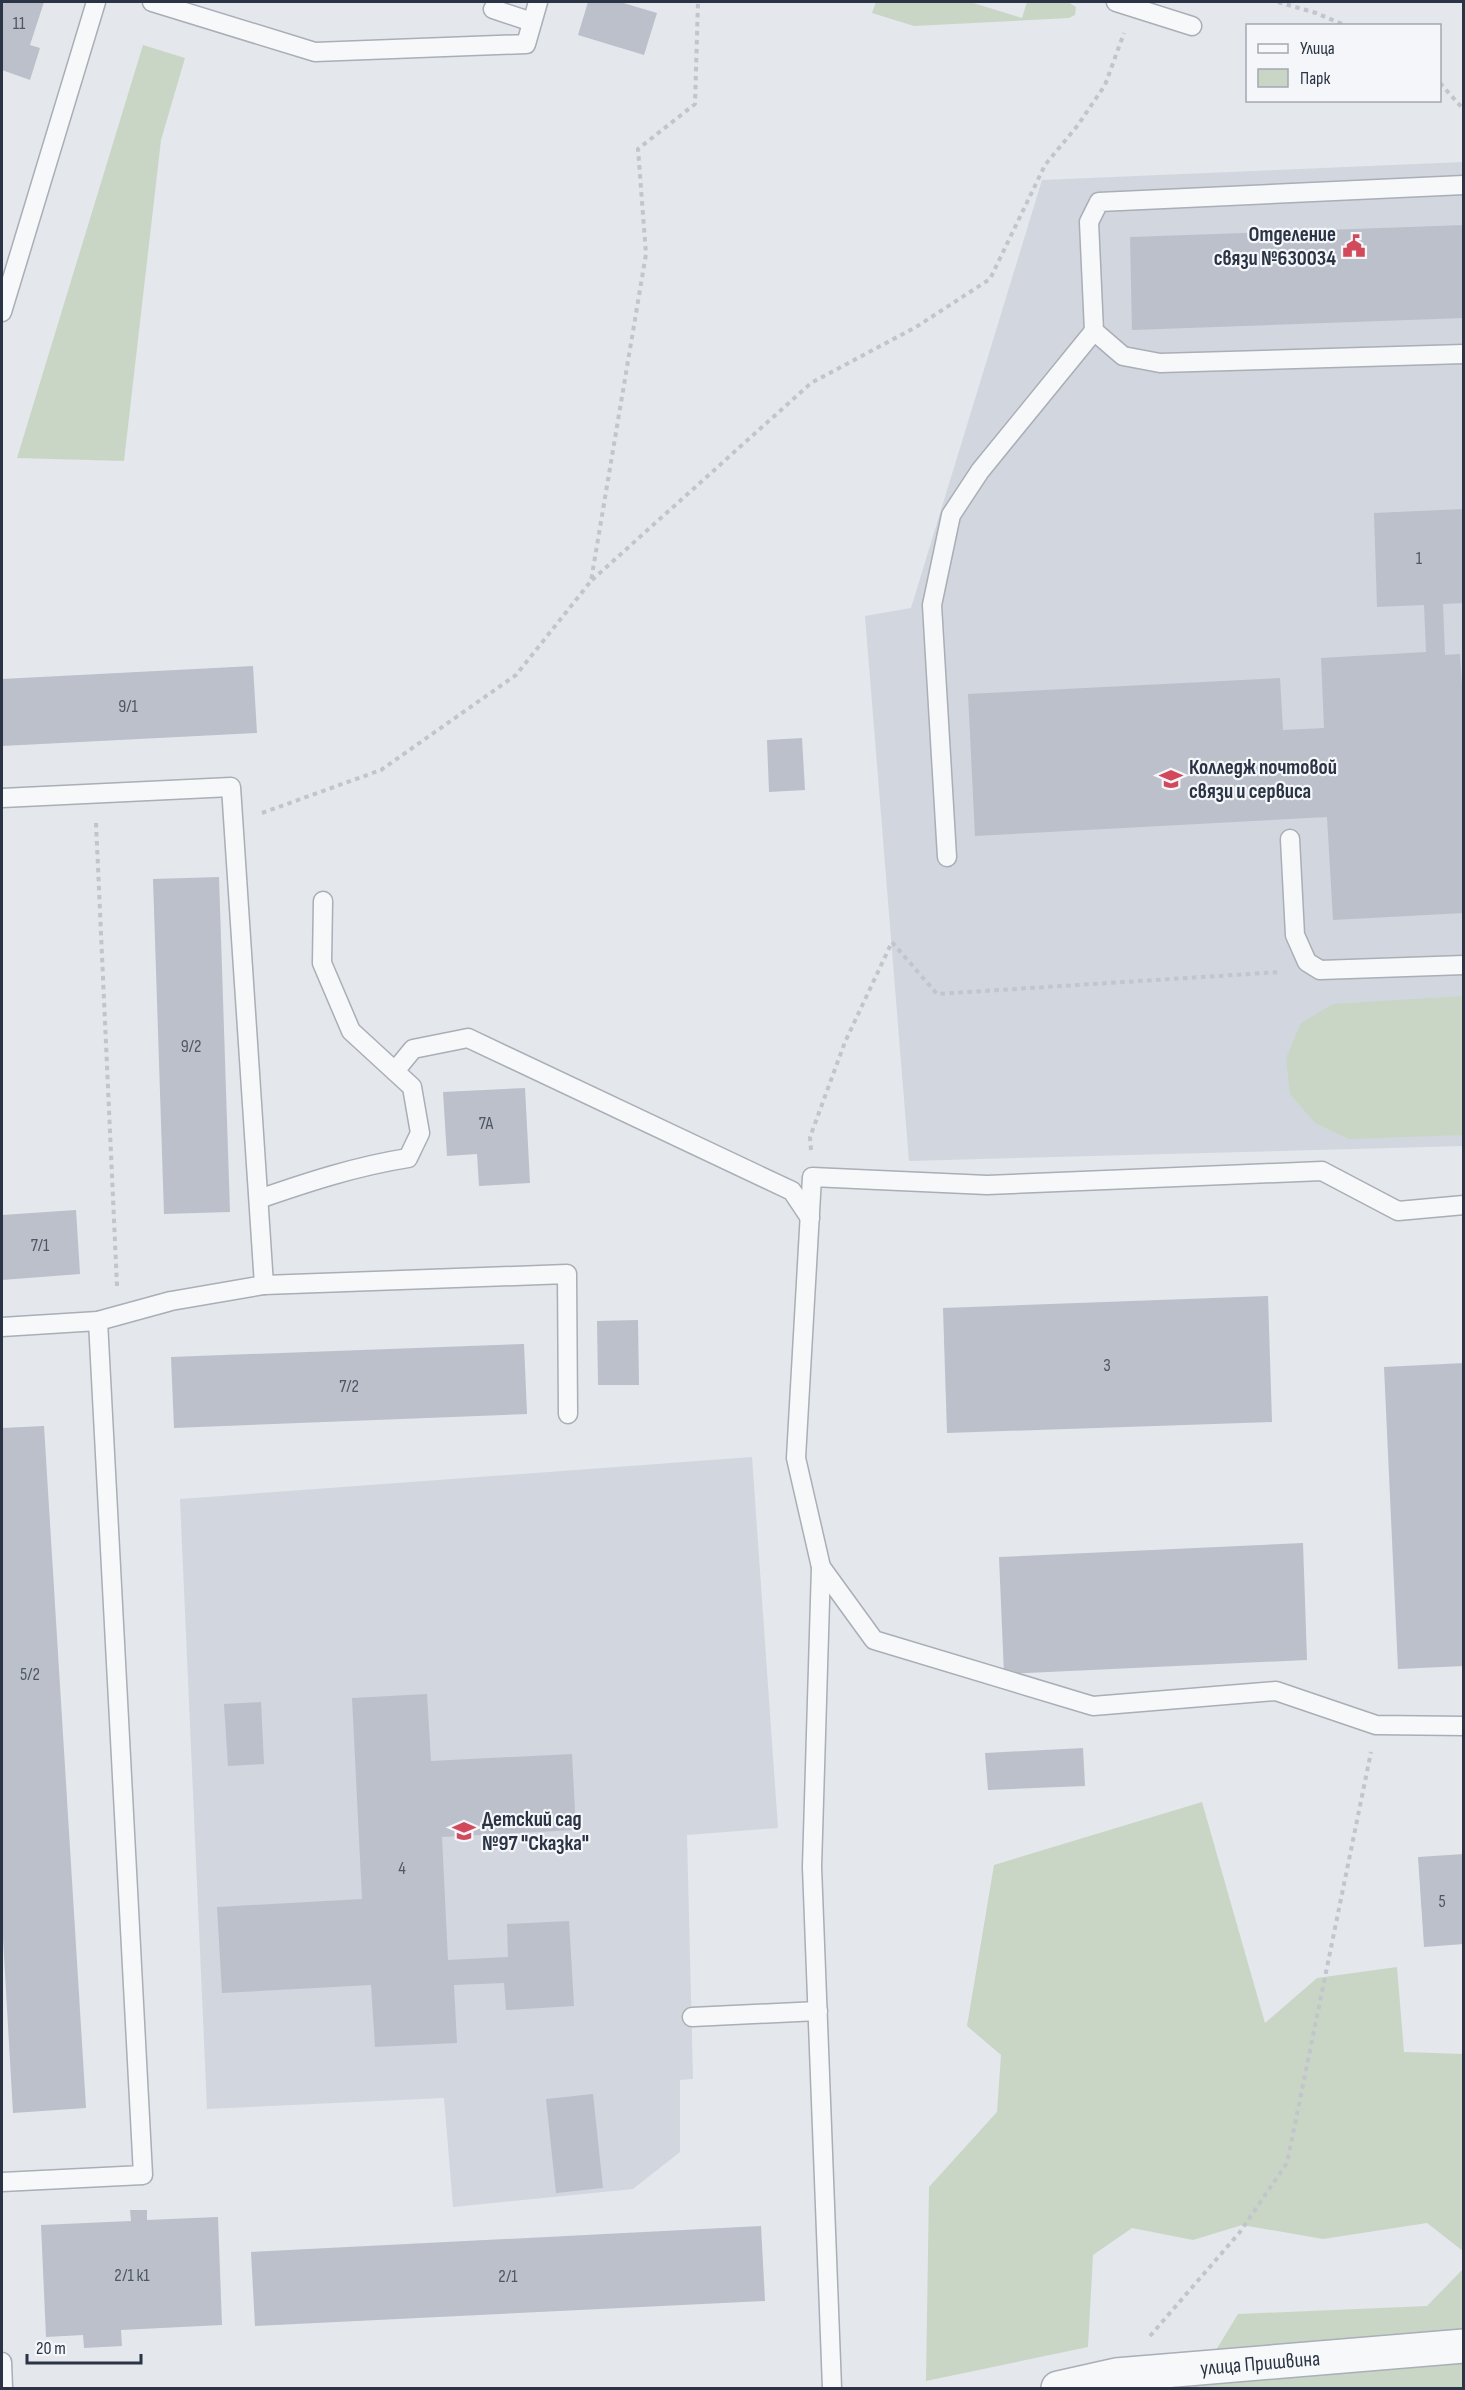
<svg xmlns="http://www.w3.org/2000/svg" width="1465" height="2390" viewBox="0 0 1465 2390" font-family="'Sofia Sans Condensed',sans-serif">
<rect width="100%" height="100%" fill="#e4e7ec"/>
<!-- built -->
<g fill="#d2d6de">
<polygon points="1463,162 1463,1146 909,1161 865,616 911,608 1042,180"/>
<polygon points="752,1457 778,1828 687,1835 693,2079 680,2080 680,2152 633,2189 453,2207 444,2098 207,2109 180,1499"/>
</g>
<!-- green -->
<g fill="#c9d6c5">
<polygon points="876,2 970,2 1022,18 1027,2 1068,2 1076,7 1075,15 1069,18 914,26 872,13"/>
<polygon points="143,45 185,58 161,140 124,461 17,458"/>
<polygon points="1463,996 1463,1135 1349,1139 1315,1123 1290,1094 1286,1058 1301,1023 1333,1004"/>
<polygon points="1202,1802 1265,2023 1317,1978 1397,1967 1404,2052 1463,2054 1463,2251 1427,2223 1323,2239 1242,2225 1193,2240 1132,2228 1093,2255 1088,2347 926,2381 929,2187 997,2112 1001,2055 967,2026 994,1865"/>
<polygon points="1463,2269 1463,2388 1193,2388 1238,2314 1427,2306"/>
</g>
<!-- building -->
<g fill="#bbc0ca">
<polygon points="2,2 44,2 30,45 40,48 30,80 2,70"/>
<polygon points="588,2 620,2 657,13 644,55 578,35"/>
<polygon points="1464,225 1464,318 1132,330 1130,237"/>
<polygon points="1464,509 1464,603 1443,604 1445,655 1460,654 1464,716 1464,913 1333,920 1327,817 975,836 968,694 1280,678 1283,730 1324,728 1321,658 1426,652 1424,605 1377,607 1374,513"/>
<polygon points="253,666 257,733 2,746 2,679"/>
<polygon points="802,738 805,790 769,792 767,740"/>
<polygon points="219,877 230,1212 164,1214 153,879"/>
<polygon points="525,1088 530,1183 479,1186 477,1154 447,1156 443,1092"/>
<polygon points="76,1210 80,1274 2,1280 2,1215"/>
<polygon points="1268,1296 1272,1422 947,1433 943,1308"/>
<polygon points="638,1320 639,1385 598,1385 597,1321"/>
<polygon points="524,1344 527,1414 174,1428 171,1357"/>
<polygon points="1464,1363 1464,1666 1398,1669 1384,1367"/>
<polygon points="44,1426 86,2108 13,2113 2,1921 2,1428"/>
<polygon points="1303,1543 1307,1660 1004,1674 999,1557"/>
<polygon points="427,1694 431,1761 572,1754 576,1830 442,1837 448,1960 508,1957 507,1924 569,1921 574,2006 506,2010 504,1983 454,1985 457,2043 375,2047 371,1985 222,1993 217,1907 362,1899 352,1698"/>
<polygon points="261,1702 264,1764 228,1766 224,1704"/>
<polygon points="1083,1748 1085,1786 988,1790 985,1753"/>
<polygon points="1464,1854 1464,1944 1424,1947 1418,1857"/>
<polygon points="593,2094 603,2188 556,2193 546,2099"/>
<polygon points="130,2210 147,2210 147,2220 218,2217 222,2325 121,2330 122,2346 84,2348 83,2335 46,2337 41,2225 131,2221"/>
<polygon points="761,2226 765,2301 255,2326 251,2252"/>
</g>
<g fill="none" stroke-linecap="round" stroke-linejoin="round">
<!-- lane casing -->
<g stroke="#a9aeb7" stroke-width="21">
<g id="lane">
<polyline points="152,2 315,52 526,44 538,2"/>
<polyline points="1116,2 1192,26"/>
<polyline points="493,9 532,22"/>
<polyline points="1464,185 1099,202 1089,222 1094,331 1123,356 1160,363 1464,354"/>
<polyline points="2,312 96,2"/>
<polyline points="2,798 231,787 264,1285 171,1301 98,1321 2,1327"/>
<polyline points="1290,839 1295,935 1307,962 1320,970 1464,965"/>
<polyline points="947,857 932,605 951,515 980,471 1094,331"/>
<polyline points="395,1071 413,1049 468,1038 792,1191 810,1218"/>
<path d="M 259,1199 C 308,1182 357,1166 408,1158 L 420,1133 L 412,1087 L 351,1031 L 322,963 L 323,901"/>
<polyline points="264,1285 567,1274 568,1414"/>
<polyline points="821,1567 874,1640 1093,1706 1276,1691 1376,1725 1464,1726"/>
<polyline points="692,2017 818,2011"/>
<polyline points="2,2182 143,2175 98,1321"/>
<polyline points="2,2362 3,2388"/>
<polyline points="832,2388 812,1867 821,1567 796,1458 812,1177 987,1185 1322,1171 1398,1211 1464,1205"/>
</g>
</g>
<!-- street casing -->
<g stroke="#a9aeb7" stroke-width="36">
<g id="street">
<path id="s1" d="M 1058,2388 L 1116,2375 L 1464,2346"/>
</g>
</g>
<!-- path -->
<g stroke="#c2c5cb" stroke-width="4" stroke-dasharray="4.5 4.5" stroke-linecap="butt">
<polyline points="1278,2 1316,13 1347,26"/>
<polyline points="1440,83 1464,110"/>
<polyline points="592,580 811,383 916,327 990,279 1045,165 1078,125 1105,85 1124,33"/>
<polyline points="262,813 381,770 516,675 591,581 646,254 638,149 695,104 698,2"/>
<polyline points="96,823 117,1286"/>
<polyline points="811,1150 810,1137 845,1042 892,942 937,994 1280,972"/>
<polyline points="1150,2336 1240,2232 1287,2163 1371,1752"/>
</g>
<!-- lane -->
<use href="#lane" stroke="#f7f8fa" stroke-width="18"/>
<!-- street -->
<use href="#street" stroke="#f7f8fa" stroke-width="33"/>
</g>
<!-- icons -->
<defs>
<g id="civic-bare" transform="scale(1.8)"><path d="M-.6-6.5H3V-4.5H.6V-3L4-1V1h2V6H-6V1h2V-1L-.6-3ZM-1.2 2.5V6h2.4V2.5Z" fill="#d1495b" stroke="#f4f6f9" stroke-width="2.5" paint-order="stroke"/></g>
<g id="university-bare" transform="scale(1.8)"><path d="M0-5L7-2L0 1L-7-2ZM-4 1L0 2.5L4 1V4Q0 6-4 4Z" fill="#d1495b" stroke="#f4f6f9" stroke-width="2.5" paint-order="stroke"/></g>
<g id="school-bare" transform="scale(1.8)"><path d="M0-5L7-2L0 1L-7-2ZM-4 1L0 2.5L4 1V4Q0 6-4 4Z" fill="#d1495b" stroke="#f4f6f9" stroke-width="2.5" paint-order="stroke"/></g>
</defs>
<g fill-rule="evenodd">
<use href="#civic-bare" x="1354" y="246"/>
<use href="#university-bare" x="1171" y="779"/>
<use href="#school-bare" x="464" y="1831"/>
</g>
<g text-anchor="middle" stroke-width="4.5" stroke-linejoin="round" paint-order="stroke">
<!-- number labels -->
<g font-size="18" fill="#4f5766">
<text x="19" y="29">11</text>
<text x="1419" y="564">1</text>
<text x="128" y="712">9/1</text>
<text x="191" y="1052">9/2</text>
<text x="486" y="1129">7А</text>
<text x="40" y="1251">7/1</text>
<text x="1107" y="1371">3</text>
<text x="349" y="1392">7/2</text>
<text x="30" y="1680">5/2</text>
<text x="402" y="1874">4</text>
<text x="1442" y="1907">5</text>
<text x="132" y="2281">2/1 к1</text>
<text x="508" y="2282">2/1</text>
</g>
<!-- poi labels -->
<g font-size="21" font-weight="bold" fill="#2b3445" stroke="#f4f6f9" text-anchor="start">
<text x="1336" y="241" text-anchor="end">Отделение<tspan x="1336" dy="24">связи №630034</tspan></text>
<text x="1189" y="774">Колледж почтовой<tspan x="1189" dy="24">связи и сервиса</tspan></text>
<text x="482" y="1826">Детский сад<tspan x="482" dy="24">№97 "Сказка"</tspan></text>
</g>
<!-- street labels -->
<g font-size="21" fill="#2b3445" stroke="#f4f6f9">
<text dy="7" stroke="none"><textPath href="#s1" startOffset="204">улица Пришвина</textPath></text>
</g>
</g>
<!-- border -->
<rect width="1465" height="2390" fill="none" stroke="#2b3445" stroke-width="6"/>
<!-- legend -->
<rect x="1246" y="24" width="195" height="78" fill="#f4f6f9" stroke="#a4a8b1" stroke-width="1.5"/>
<rect x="1258" y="44" width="30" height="9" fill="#f7f8fa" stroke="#a4a8b1" stroke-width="1.5"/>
<text x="1300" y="54" font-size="18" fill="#2b3445">Улица</text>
<rect x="1258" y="69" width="30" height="18" fill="#c9d6c5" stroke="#a4a8b1" stroke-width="1.5"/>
<text x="1300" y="84" font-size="18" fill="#2b3445">Парк</text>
<!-- scale -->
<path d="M27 2354v9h114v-9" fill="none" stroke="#2b3445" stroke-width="3"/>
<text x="36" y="2354" font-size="18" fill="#2b3445" stroke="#f4f6f9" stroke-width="4.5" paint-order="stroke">20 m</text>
</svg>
